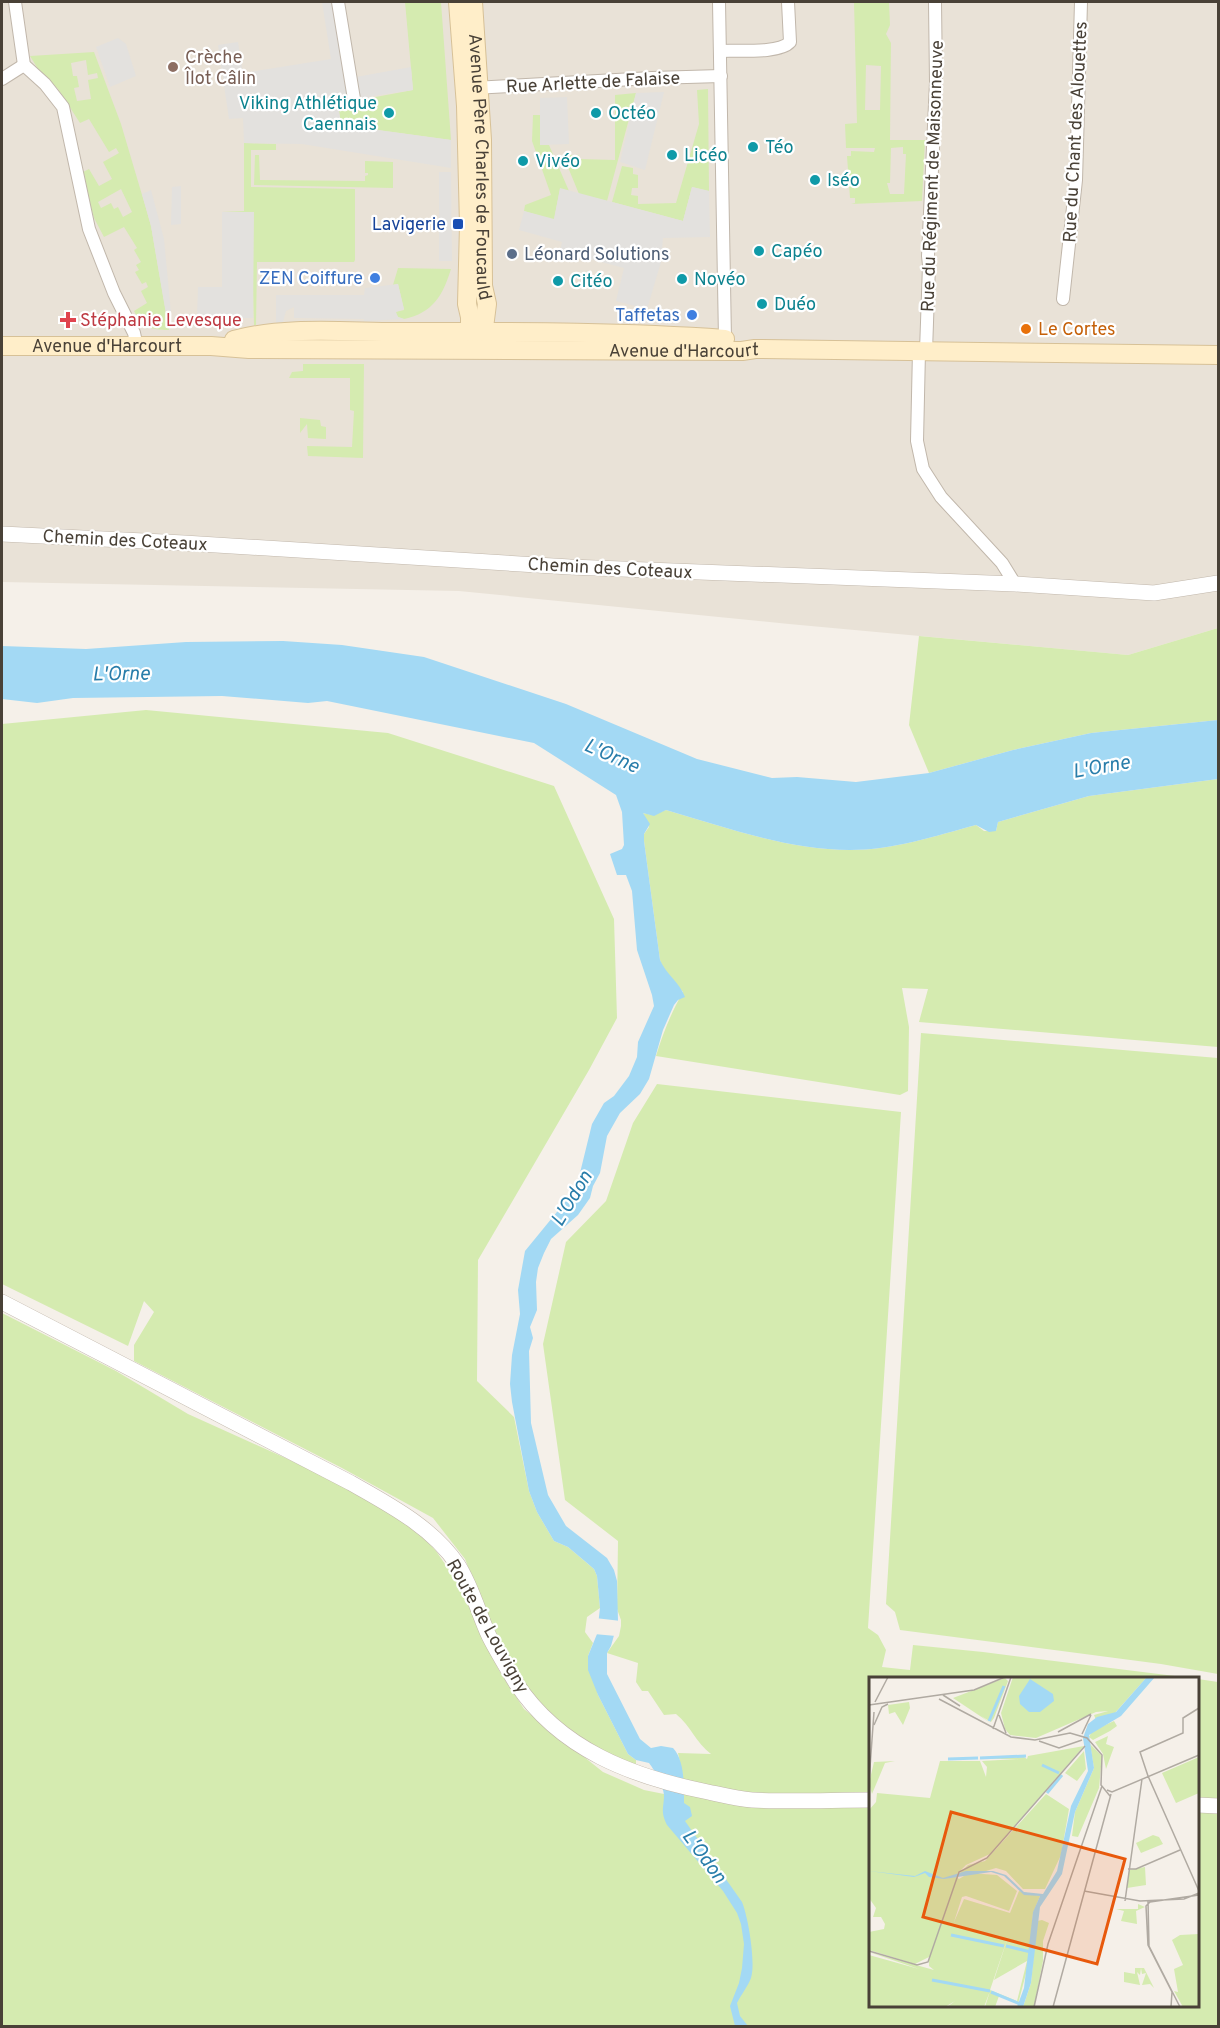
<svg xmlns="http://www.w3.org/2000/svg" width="1220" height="2028" viewBox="0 0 1220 2028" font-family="Overpass,sans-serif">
<rect width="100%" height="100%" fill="#f5f0e9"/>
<!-- residential -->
<polygon fill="#e9e2d7" points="2,2 1218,2 1218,628 1128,655 789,624 459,591 2,582"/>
<!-- green -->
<g fill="#d5ebb0" fill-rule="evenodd">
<polygon points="405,2 441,2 451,140 341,125 338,104 413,90"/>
<path d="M 854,2 L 889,2 L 890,25 L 886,34 L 891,43 L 890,140 L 925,140 L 922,201 L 851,204 L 855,203 L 855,198 L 850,198 L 847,156 L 851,156 L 851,151 L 874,152 L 875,148 L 846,148 L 845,124 L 857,123 ZM 866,65 L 881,66 L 880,110 L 865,110 ZM 903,147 L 903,154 L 906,154 L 904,194 L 890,194 L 887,183 L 890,183 L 891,148 Z"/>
<path d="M 94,52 L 121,124 L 145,205 L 151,226 L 169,330 C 151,330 142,327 134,311 L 147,303 L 141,291 L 148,287 L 146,282 L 142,284 L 135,272 L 139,270 L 136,265 L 141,262 L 134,250 L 137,248 L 124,227 L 104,237 L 94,218 L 81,173 L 89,169 L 99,186 L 112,179 L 103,162 L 119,153 L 116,148 L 109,152 L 89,119 L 80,123 L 58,89 L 38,69 L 30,56 ZM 86,60 L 88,75 L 97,73 L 98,78 L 88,80 L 91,99 L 77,101 L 74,88 L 79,87 L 77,76 L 73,76 L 71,63 ZM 121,189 L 132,212 L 123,217 L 118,207 L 114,209 L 111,203 L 101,208 L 98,202 Z"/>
<polygon points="708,89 709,191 692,187 683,221 612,202 622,166 633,168 633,174 638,175 638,188 632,188 631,195 638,196 638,204 676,203 699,124 697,90"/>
<polygon points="636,93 607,201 579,194 563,155 579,155 579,159 615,160 615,95"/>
<polygon points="533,115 540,115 540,145 549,145 569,191 560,189 554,220 524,211 525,205 551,195 532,141"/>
<polygon points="244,143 276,144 276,150 251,150 251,187 355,189 355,260 354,262 257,262 256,325 254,325 253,288 222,287 222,212 244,211"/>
<polygon points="255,155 259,155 260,180 365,181 365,176 368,175 368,173 365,173 365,161 393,162 393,188 254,185"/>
<path d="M 398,268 L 451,269 C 443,295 433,313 404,319 L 398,317 L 395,312 L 404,310 L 398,284 L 393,285 Z"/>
<polygon points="303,364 364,364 363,458 308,456 307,446 352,447 354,411 350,410 350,378 289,378 292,372 303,371"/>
<polygon points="300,418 320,420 321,426 326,427 326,439 308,438 307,424 300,433"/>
<polygon points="1218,628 1218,720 1091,733 1013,750 929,773 909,725 919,636 1128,655"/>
<polygon points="146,710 388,733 554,786 614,919 617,1018 589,1070 478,1260 477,1381 514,1417 529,1491 537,1512 554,1541 568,1547 594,1569 597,1576 600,1608 587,1617 585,1632 593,1643 588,1656 598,1695 628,1754 636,1760 636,1768 571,1734 526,1688 491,1624 465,1559 433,1518 342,1468 134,1361 134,1345 154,1312 144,1301 128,1346 2,1284 2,724"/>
<path d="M 1218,779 L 1218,1047 L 919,1022 L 928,989 L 902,988 L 909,1027 L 908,1091 L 900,1095 L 656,1056 C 663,1033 671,1013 683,992 L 664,971 L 660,960 L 644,841 L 644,834 L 649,827 L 643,813 L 652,815 L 666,810 C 725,827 787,850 850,850 C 893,850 935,836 976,825 L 984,831 L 996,831 L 998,822 L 1089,796 Z"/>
<polygon points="921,1033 1218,1058 1218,1674 1161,1664 900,1630 895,1612 886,1604"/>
<path d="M 657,1084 L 901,1112 L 868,1628 L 878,1635 L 886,1650 L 882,1667 L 910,1670 L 913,1645 L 983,1652 L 1191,1678 L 870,1678 L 870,2006 L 1198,2006 L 1198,1679 L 1218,1682 L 1218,2026 L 2,2026 L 2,1313 L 116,1371 L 188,1414 L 334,1480 L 409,1522 L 436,1551 L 454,1577 L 466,1598 L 484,1642 L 500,1672 L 524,1709 L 603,1772 L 644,1790 L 684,1798 L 683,1777 L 678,1753 L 711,1754 C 696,1743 691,1726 676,1714 L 664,1715 L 648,1691 L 642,1691 L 636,1682 L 638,1663 L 607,1653 L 619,1636 L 621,1626 L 621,1620 L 617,1609 L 618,1541 L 565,1500 L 543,1344 L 566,1242 L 606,1201 L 633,1123 Z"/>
</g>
<!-- parking -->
<g fill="#e3e1de">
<polygon points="322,2 333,2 349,102 338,104 341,125 451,140 451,168 302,144 244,143 243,118 229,119 218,45 238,42 243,73 331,59"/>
<polygon points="118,38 126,44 136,76 110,87 96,47"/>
<polygon points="411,67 413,90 373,96 359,101 356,77"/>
<polygon points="664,92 645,170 620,162 636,93"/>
<polygon points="567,97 569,144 540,145 540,98"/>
<polygon points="439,172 451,172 452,261 439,261"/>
<polygon points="181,186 181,224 171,225 172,187"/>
<polygon points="692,187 709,191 710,237 663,238 661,262 647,309 616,301 624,268 560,251 562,242 519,230 524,211 554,219 560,188 683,221"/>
<polygon points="151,190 164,239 171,313 166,314 151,226 142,194"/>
<polygon points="222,212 254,212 253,318 197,318 198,287 222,287"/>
<polygon points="398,284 404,309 396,312 398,317 404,319 364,321 364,319 294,318 294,307 286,311 283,322 276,323 276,295 364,295 365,288"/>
</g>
<!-- water -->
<path fill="#a3d9f4" d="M 283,641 L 342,645 L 424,657 L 566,704 L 697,759 L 772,778 L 797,777 L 856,782 L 929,773 L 1013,750 L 1091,733 L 1218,720 L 1218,779 L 1089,796 L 998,822 L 996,831 L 989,832 L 976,825 C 935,836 893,850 850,850 C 787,850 725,827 666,810 L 654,816 L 643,813 L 650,824 L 644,834 L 644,841 L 660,960 C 666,974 680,983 685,997 L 678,1000 L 674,1005 L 663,1030 L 649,1079 L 640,1094 L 620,1113 L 607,1136 L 600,1173 L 593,1186 L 590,1198 L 578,1215 L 551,1239 L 544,1253 L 538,1268 L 536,1282 L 537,1310 L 530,1327 L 533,1338 L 529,1351 L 531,1423 L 548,1495 L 566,1526 L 607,1558 L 614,1570 L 617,1581 L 618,1621 L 611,1646 L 607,1653 L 607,1674 L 640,1739 L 651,1748 L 661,1746 L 673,1748 C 685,1761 684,1786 684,1803 L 690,1807 L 692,1816 L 685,1821 L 742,1902 C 748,1916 756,1963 751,1978 C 748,1986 741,1995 737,2003 L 740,2016 L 748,2026 L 735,2026 L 730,2006 L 739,1983 L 742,1968 L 744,1944 L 741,1924 L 737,1913 L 723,1891 L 667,1825 C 660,1811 664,1808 664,1795 C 663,1785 655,1771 649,1763 L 636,1760 L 628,1754 L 598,1695 L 588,1670 L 588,1656 L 597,1634 L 600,1608 L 597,1576 L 594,1569 L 587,1563 L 568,1547 L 554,1541 L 537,1512 L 529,1491 L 512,1402 L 510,1384 L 512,1355 L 520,1314 L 518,1290 L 525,1251 L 570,1196 L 579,1177 L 592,1124 L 604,1103 L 614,1096 L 629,1076 L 637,1057 L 638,1042 L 654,1006 L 652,995 L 637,950 L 632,891 L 626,875 L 617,875 L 610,854 L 622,849 L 624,845 L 622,812 L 616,795 L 534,743 L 327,701 L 308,703 L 222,696 L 73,698 L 37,703 L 2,699 L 2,646 L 86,649 L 186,642 Z"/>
<!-- pier -->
<polygon fill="#f5f0e9" points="595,1618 621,1621 616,1636 594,1634"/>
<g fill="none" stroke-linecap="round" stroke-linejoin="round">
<!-- minor casing -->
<g stroke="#c1b7ab" stroke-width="14">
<g id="minor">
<polyline points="15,2 24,65 45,84 63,107 89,229 114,293 134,333 137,347"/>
<polyline points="338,2 354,99"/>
<polyline points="719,2 725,339"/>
<path d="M 720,51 C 737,50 779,54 790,42 L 788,2"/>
<polyline points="2,79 24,65"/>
<polyline points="473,88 652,78 721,76"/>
<polyline points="1063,299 1076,180 1081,2"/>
<polyline points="919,351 917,441 923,469 941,497 1002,563 1015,584"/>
<polyline points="926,351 929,265 928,256 936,82 935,2"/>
</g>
</g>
<!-- tertiary casing -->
<g stroke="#c1b7ab" stroke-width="16">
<g id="tertiary">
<polyline points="2,534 184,543 570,567 1015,584 1154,593 1218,583"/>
<path d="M 2,1302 L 351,1483 C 390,1505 432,1527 458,1565 C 472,1587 478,1612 489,1636 C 497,1652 507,1668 516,1683 C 560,1750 633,1777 708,1792 C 722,1795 738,1799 752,1800 C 792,1802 831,1800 870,1800"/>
<polyline points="1198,1805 1218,1806"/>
</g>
</g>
<!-- secondary casing -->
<g stroke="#d7c197" stroke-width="20">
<g id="secondary">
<polyline points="458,2 466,106 469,225 467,304 470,317 470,344"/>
<path id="s1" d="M 473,2 L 482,140 L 483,286 L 487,304 L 482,343"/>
<path d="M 234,340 C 284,326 346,332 397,332 C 507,332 615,331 725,339"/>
<path id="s2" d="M 2,346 L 211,346 L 249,349 L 742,351 L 755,349 L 1218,355"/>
</g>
</g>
<!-- minor -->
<use href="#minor" stroke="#fff" stroke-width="12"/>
<!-- tertiary -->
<use href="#tertiary" stroke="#fff" stroke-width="15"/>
<!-- secondary -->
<use href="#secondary" stroke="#ffeec9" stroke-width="18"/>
</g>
<!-- markers -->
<circle fill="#8d6e63" stroke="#fff" stroke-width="2" cx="173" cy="67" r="6"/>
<g fill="#0f9aa8" stroke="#fff" stroke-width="2">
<circle cx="389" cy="113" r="6"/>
<circle cx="596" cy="113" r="6"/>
<circle cx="753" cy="147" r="6"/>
<circle cx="672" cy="155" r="6"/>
<circle cx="523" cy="161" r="6"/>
<circle cx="815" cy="180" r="6"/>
<circle cx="759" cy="251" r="6"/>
<circle cx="682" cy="279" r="6"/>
<circle cx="558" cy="281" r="6"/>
<circle cx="762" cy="304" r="6"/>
</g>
<rect fill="#1a4fb4" stroke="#fff" stroke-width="2" x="452" y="218" width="12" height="12" rx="3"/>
<circle fill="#5c6f8a" stroke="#fff" stroke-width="2" cx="512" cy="254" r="6"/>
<g fill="#3f7fe0" stroke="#fff" stroke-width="2">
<circle cx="375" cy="278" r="6"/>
<circle cx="692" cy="315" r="6"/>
</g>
<path fill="#e0444e" stroke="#fff" stroke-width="2" d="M65 311h6v6h6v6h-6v6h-6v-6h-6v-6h6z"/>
<circle fill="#e8710a" stroke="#fff" stroke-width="2" cx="1026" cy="329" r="6"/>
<g text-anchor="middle" stroke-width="4.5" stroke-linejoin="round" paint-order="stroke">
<!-- education labels -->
<g font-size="18" fill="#785e54" stroke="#fff" text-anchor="start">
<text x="185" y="63">Crèche<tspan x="185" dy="21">Îlot Câlin</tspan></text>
</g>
<!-- street labels -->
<g font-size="18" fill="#494137" stroke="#fff">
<text transform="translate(593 82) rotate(-3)" y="6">Rue Arlette de Falaise</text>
<text transform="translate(1075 132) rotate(-87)" y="6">Rue du Chant des Alouettes</text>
<text dy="6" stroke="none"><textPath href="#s1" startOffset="165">Avenue Père Charles de Foucauld</textPath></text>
<text transform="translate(932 176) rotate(-88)" y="6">Rue du Régiment de Maisonneuve</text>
<text dy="6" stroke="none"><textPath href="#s2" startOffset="105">Avenue d'Harcourt</textPath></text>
<text dy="6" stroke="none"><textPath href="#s2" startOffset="682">Avenue d'Harcourt</textPath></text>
<text transform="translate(125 540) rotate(3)" y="6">Chemin des Coteaux</text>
<text transform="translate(610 568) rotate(3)" y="6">Chemin des Coteaux</text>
<text transform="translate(488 1626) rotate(61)" y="6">Route de Louvigny</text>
</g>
<!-- culture labels -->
<g font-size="18" fill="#0d838f" stroke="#fff" text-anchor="start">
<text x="377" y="109" text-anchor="end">Viking Athlétique<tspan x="377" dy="21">Caennais</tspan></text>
<text x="608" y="119">Octéo</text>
<text x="765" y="153">Téo</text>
<text x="684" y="161">Licéo</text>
<text x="535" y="167">Vivéo</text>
<text x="827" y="186">Iséo</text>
<text x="771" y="257">Capéo</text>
<text x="694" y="285">Novéo</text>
<text x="570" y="287">Citéo</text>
<text x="774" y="310">Duéo</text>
</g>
<!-- transit labels -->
<g font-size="18" fill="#164399" stroke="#fff" text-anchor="end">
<text x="446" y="230">Lavigerie</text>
</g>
<!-- service labels -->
<g font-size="18" fill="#4e5e75" stroke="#fff" text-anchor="start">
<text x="524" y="260">Léonard Solutions</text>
</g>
<!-- shop labels -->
<g font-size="18" fill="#366cbe" stroke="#fff" text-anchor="end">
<text x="363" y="284">ZEN Coiffure</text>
<text x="680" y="321">Taffetas</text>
</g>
<!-- health labels -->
<g font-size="18" fill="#be3a42" stroke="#fff" text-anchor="start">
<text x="80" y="326">Stéphanie Levesque</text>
</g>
<!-- food labels -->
<g font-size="18" fill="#c56008" stroke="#fff" text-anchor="start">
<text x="1038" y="335">Le Cortes</text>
</g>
<!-- water labels -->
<g font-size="20" font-style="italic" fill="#287daa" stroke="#fff">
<text transform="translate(121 673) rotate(-1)" y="7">L'Orne</text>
<text transform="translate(612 755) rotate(24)" y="7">L'Orne</text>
<text transform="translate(1101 766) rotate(-10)" y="7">L'Orne</text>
<text transform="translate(571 1198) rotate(-59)" y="7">L'Odon</text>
<text transform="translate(705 1856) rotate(54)" y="7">L'Odon</text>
</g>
</g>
<!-- overview -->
<g transform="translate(869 1677)">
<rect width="330" height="330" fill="#f5f0e9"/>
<path d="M 144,0 L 278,0 L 245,37 L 227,43 L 225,38 L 239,34 L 227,35 L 167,61 L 141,58 L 136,52 L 132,36 ZM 136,1 L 139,4 L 125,41 L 122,45 L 112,39 L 123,47 L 84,21 ZM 40,25 L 41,31 L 34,48 L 26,35 L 20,37 L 19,28 ZM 245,44 L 248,49 L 241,54 L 224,63 L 220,60 L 223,54 ZM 239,59 L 237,67 L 245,70 L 237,92 L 234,77 L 226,65 ZM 221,67 L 233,79 L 230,111 L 209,160 L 203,159 L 206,135 L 225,91 ZM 215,69 L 121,177 L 97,188 L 86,199 L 90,202 L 100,196 L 128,198 L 148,214 L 140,234 L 97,219 L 93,220 L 85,245 L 95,222 L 141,236 L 150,214 L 171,219 L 164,236 L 160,285 L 149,327 L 130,319 L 126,330 L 116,330 L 121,314 L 115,330 L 78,330 L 86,324 L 76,330 L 0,330 L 0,278 L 50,292 L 0,275 L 65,293 L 60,289 L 60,280 L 46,287 L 0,273 L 0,255 L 15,252 L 16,247 L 12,240 L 4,240 L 7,231 L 0,221 L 0,133 L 7,125 L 8,116 L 61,121 L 71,84 L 111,84 L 117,100 L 118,90 L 113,84 L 150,82 L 111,82 L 155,80 L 158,82 L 159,79 ZM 140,257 L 125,303 L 158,284 L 148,324 L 121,313 ZM 215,74 L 217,92 L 208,104 L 196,96 ZM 330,80 L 330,116 L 307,126 L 293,96 ZM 26,84 L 16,86 L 3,117 L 0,106 L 5,85 ZM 177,117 L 200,132 L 192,178 L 176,212 L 154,212 L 137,194 L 127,191 L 107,197 L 91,196 L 99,188 L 116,184 ZM 284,158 L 290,160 L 294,167 L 272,176 L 267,166 ZM 276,190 L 277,208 L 258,211 L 260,193 ZM 269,227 L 276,230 L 267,234 L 268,247 L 252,244 L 255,234 L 247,232 L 269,232 ZM 173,243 L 180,246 L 174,264 L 174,284 L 165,330 L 154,330 L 162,306 L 168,244 ZM 330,257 L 330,329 L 314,330 L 305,314 L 309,315 L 305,292 L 314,288 L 303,263 L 311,258 ZM 266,291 L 275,291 L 285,311 L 281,307 L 273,308 L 277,296 L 273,297 L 272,291 L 271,298 L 268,295 L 271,308 L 255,305 L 255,295 L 266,297 Z" fill="#d5ebb0" fill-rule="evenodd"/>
<path d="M 286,0 L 252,39 L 220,58 L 225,91 L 206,135 L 193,197 L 171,230 L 162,306 L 154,330 L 148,330 L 155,311 L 164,235 L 171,219 L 155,218 L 135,199 L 122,195 L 75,202 L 60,200 L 56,196 L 45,200 L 0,194 L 46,199 L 56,194 L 74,201 L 97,194 L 124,194 L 137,198 L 155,215 L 174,217 L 188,194 L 202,129 L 219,94 L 214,61 L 219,47 L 228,40 L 247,35 L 277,1 ZM 161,2 L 184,17 L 185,24 L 171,35 L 160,35 L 151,27 L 150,19 Z" fill="#a3d9f4"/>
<path fill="none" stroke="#a3d9f4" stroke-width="3" d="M 120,44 L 135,9M 111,81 L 157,79M 79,82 L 109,81M 173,88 L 190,96M 178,116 L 193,98M 82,258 L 135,269M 137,269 L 162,275M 63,303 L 121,314M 122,315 L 151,327"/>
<path fill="none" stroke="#b0aaa2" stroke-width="1.5" d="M 74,18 L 91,29M 70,22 L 142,60 L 166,63 L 201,56 L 218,61 L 233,78 L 232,108 L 241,119M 6,25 L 19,0M 0,28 L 105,13 L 136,0M 130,38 L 137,56M 5,48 L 13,30 L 19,27M 124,52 L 142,0M 189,55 L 222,37M 213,57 L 222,38M 170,64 L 190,71 L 213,63M 279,99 L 271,75 L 314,56 L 314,41 L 330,31M 279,99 L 330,214M 0,104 L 5,35M 238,113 L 243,115 L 330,78M 259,192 L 267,192 L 311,173M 215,214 L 271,224 L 315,222 L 330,216M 256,224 L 273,102M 279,224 L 280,269 L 311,330M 0,274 L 48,288 L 59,285 L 90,195 L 118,181 L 216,69M 165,330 L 179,267 L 233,109M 184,330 L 242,117M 302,330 L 303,315 L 279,268 L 277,229 L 281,225 L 330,218"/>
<path fill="#e8590c" fill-opacity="0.15" stroke="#e8590c" stroke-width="3" d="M 82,135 L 256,182 L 228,287 L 54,240 Z"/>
<rect width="330" height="330" fill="none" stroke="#494137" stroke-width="3"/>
</g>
<!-- border -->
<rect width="1220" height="2028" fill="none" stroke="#494137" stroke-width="6"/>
</svg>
